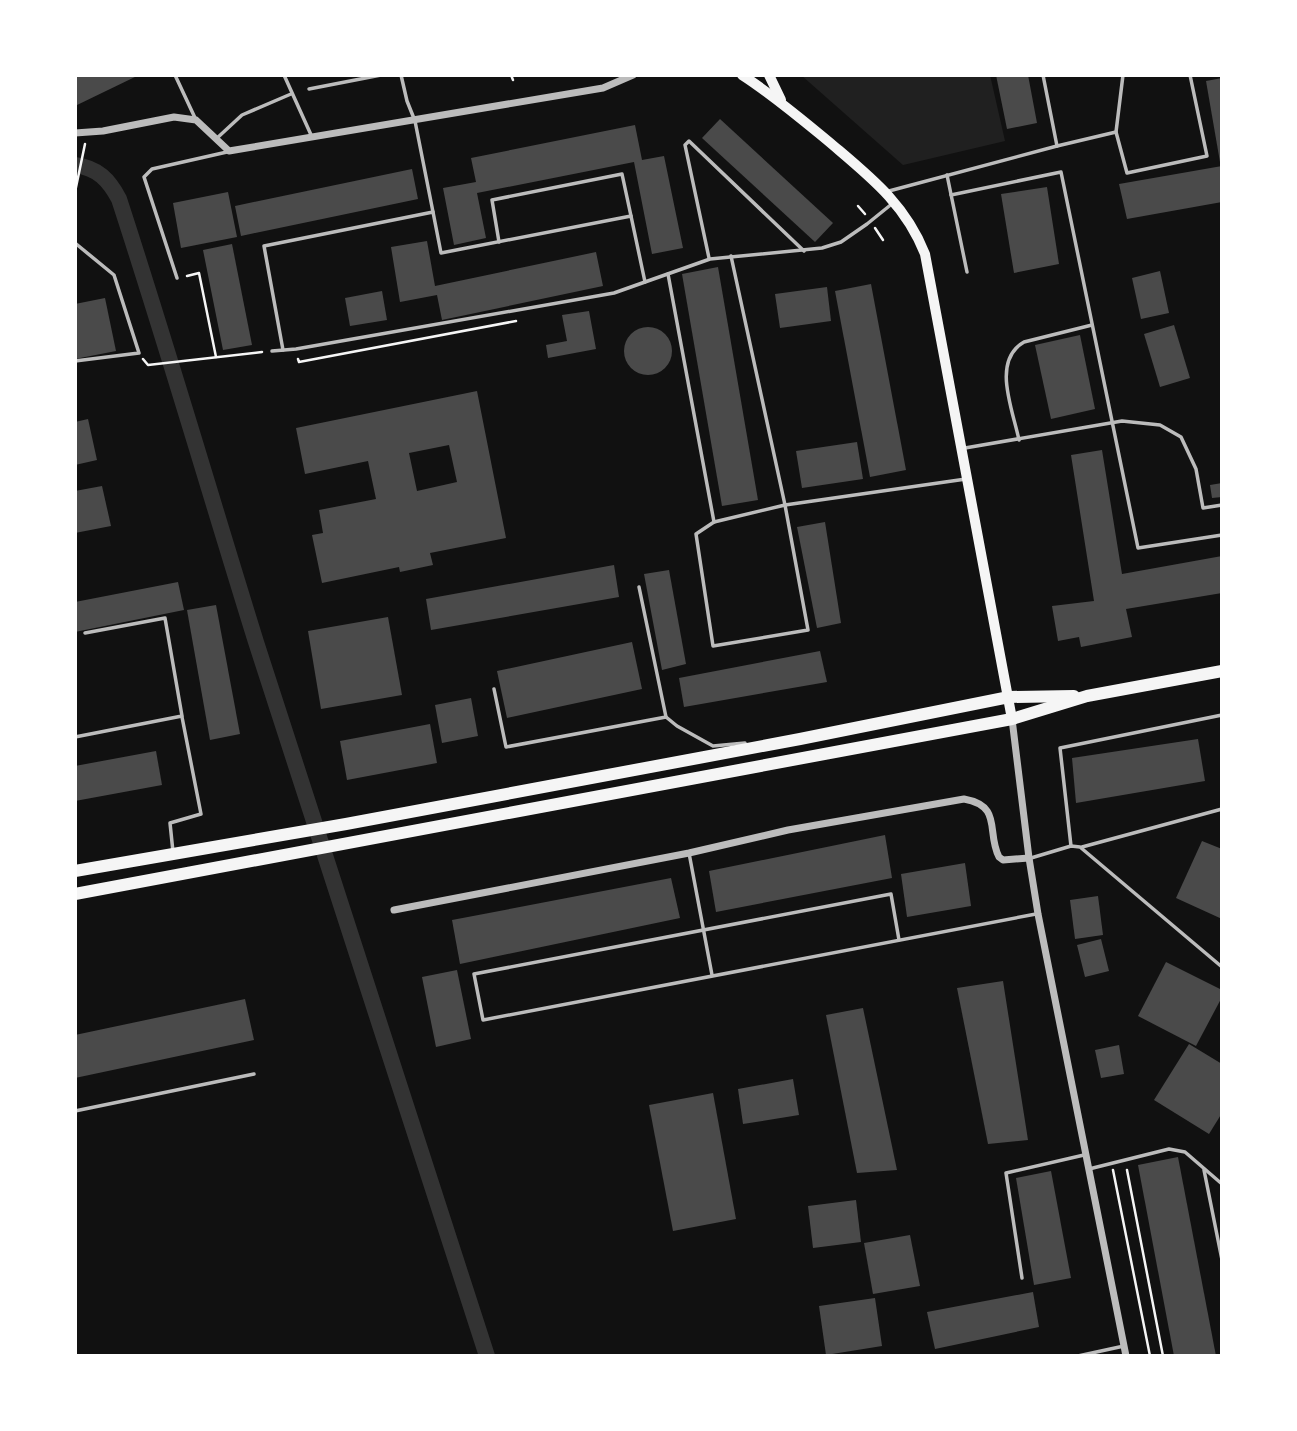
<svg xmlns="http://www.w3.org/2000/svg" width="1297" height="1431" viewBox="0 0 1297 1431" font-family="'Open Sans',sans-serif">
<rect width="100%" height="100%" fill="#111"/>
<!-- green -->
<polygon fill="#202020" points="801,75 990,75 1005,141 903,165"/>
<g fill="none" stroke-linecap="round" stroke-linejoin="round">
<!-- canal -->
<path stroke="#333" stroke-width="16" d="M 75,165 C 98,168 109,180 119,199 C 167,346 210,494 256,642 C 331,880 409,1118 487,1356"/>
</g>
<!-- building -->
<g fill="#4a4a4a" fill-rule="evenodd">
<polygon points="75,75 139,75 75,106"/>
<polygon points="996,75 1028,75 1037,123 1007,129"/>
<polygon points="1222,78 1222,162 1220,162 1206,81"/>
<polygon points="720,119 833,223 815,242 702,138"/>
<polygon points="635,125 642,160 664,156 683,248 652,254 634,162 477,193 486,238 454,245 443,188 476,182 471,158"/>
<polygon points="1222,166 1222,202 1127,219 1119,184"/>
<polygon points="412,169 418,199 241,236 235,206"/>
<polygon points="1047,187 1059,264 1014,273 1001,194"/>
<polygon points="228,192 237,237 181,248 173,203"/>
<polygon points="427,241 435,286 596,252 603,286 442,320 437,295 400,302 391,247"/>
<polygon points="232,244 252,345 223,350 203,250"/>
<polygon points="718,267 758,500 722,506 682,274"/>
<polygon points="1160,271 1169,313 1141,319 1132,278"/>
<polygon points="871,284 906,470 870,477 835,291"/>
<polygon points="827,287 831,321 780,328 775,294"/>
<polygon points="382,291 387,320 350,326 345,298"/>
<polygon points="105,298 116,351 75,359 75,304"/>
<polygon points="589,311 596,349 548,358 546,345 567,341 562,315"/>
<polygon points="1174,325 1190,378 1160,387 1144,334"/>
<circle cx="648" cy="351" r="24"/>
<polygon points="1080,335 1095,409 1051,419 1035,345"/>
<path d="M 477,391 L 506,538 L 430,553 L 433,565 L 400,572 L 399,567 L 322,583 L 312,535 L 323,533 L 319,510 L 376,499 L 368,461 L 305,474 L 296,428 ZM 449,445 L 457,482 L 417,491 L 409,453 Z"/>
<polygon points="88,419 97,460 75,465 75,422"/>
<polygon points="857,442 863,479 802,488 796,451"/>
<polygon points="1102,450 1122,574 1222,556 1222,593 1126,609 1132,637 1081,647 1079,637 1058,641 1052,606 1094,601 1071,455"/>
<polygon points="1222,483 1222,497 1212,498 1210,485"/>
<polygon points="102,486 111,526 75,533 75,491"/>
<polygon points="825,522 841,623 817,628 797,527"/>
<polygon points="614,565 619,597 431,630 426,599"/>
<polygon points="669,570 686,664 662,670 644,574"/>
<polygon points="178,582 184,610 75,632 75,602"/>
<polygon points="216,605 240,734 210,740 187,610"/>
<polygon points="388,617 402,695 321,709 308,631"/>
<polygon points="632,642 642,689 507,718 497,671"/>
<polygon points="820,651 827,682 684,707 679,678"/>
<polygon points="471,698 478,736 442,743 435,705"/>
<polygon points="430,724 437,763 347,780 340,741"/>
<polygon points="1198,739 1205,781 1076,803 1072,758"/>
<polygon points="156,751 162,785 75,801 75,766"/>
<polygon points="885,835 892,878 716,912 709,871"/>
<polygon points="1202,841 1222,849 1222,919 1176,898"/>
<polygon points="965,863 971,906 907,917 901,874"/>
<polygon points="671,878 680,918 460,964 452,920"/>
<polygon points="1098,896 1103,935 1075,939 1070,900"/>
<polygon points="1101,939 1109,971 1085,977 1077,945"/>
<polygon points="1166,962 1222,990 1222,997 1196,1046 1138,1016"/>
<polygon points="457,970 471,1039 436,1047 422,977"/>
<polygon points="1003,981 1028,1140 988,1144 957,988"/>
<polygon points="245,999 254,1040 75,1078 75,1035"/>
<polygon points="863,1008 897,1170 857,1173 826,1015"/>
<polygon points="1189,1044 1222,1064 1222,1113 1209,1134 1154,1100"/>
<polygon points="1119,1045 1124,1074 1101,1078 1095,1050"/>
<polygon points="793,1079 799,1115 743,1124 738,1089"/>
<polygon points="713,1093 736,1219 673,1231 649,1105"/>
<polygon points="1178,1157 1216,1356 1174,1356 1138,1165"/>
<polygon points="1051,1171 1071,1278 1034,1285 1016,1178"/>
<polygon points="856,1200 861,1242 813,1248 808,1206"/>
<polygon points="910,1235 920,1286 873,1294 864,1243"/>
<polygon points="1033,1292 1039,1327 935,1349 927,1312"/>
<polygon points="875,1298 882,1346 826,1355 819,1306"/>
</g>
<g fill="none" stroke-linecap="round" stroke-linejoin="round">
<!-- path -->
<g stroke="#f5f5f5" stroke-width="2.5">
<polyline points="511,75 513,80"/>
<polyline points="75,192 85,144"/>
<polyline points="858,206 865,214"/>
<polyline points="875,228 883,240"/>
<polyline points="187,276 199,273 216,357"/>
<polyline points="143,359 148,365 262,352"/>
<polyline points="298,359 299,362 516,321"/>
<polyline points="1113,1170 1150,1356"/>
<polyline points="1127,1170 1163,1356"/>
</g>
<!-- service -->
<g stroke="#bcbcbc" stroke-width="3.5">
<polyline points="175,75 196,120"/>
<polyline points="284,75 312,137"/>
<polyline points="401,75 407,101 415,121 433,212"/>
<polyline points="309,89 381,75"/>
<polyline points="1116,132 1123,75"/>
<polyline points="216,139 242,115 291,94"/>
<polyline points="1057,146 1116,132 1127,173 1207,156 1190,75"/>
<polyline points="947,175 967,272"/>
<polyline points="889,191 1057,146 1043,75"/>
<polyline points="951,195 1061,172 1138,548 1222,535"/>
<polyline points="499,242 492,200 622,174 631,216"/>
<polyline points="75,243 114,275 139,353 75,361"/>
<polyline points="731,256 785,505 808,630 713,646 696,534 714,522 785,505 966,479"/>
<polyline points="709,258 685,145 689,141 804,251"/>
<polyline points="668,274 714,522"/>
<polyline points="177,278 144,177 152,169 227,152"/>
<polyline points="283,350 264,246 433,212 441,253 631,216 645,282 710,259 822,248 841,242 867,224 893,203"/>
<polyline points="272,351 296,349 614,293 645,282"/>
<path d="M 1019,440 C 1013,410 991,361 1024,342 L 1092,325"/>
<polyline points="965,448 1122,421 1160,425 1181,437 1196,469 1203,508 1222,505"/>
<polyline points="639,587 666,717"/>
<polyline points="494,689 506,747 666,717 677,726 713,746 745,743"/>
<polyline points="75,737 182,716 165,618 85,633"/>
<polyline points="1071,846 1060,748 1222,715"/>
<polyline points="1082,847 1222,809"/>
<polyline points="173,852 170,823 201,814 182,717"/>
<polyline points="689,853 712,975"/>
<polyline points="1031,858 1071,846 1080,847 1222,967"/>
<polyline points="899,940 891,894 474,974 483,1020 1036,914"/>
<polyline points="75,1111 254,1074"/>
<polyline points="1089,1169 1169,1149 1185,1152 1222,1184"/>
<polyline points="1204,1170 1222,1260"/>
<polyline points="1022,1278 1006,1173 1084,1155"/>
<polyline points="1078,1356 1124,1346"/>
</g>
<!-- minor -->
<g stroke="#bcbcbc" stroke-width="7">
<polyline points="75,133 103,131 174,117 196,120 229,151 603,88 633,75"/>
<polyline points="1012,719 1029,858 1038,914 1126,1356"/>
<path d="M 394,910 L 689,853 L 788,830 L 964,799 C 1003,806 986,832 999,857 L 1003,860 L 1029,858"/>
</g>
<!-- secondary -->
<g stroke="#f5f5f5" stroke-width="10">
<path d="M 742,75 C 773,95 800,118 828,141 C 869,176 905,203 925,254 L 1012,719"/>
<polyline points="769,75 781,100"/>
</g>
<!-- primary -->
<g stroke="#f5f5f5" stroke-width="12">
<polyline points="75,871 346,824 800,739 1009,697 1074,696"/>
<polyline points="75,894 1012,719 1087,696 1222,671"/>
</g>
</g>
<!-- border -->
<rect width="1297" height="1431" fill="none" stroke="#ffffff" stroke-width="154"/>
</svg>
